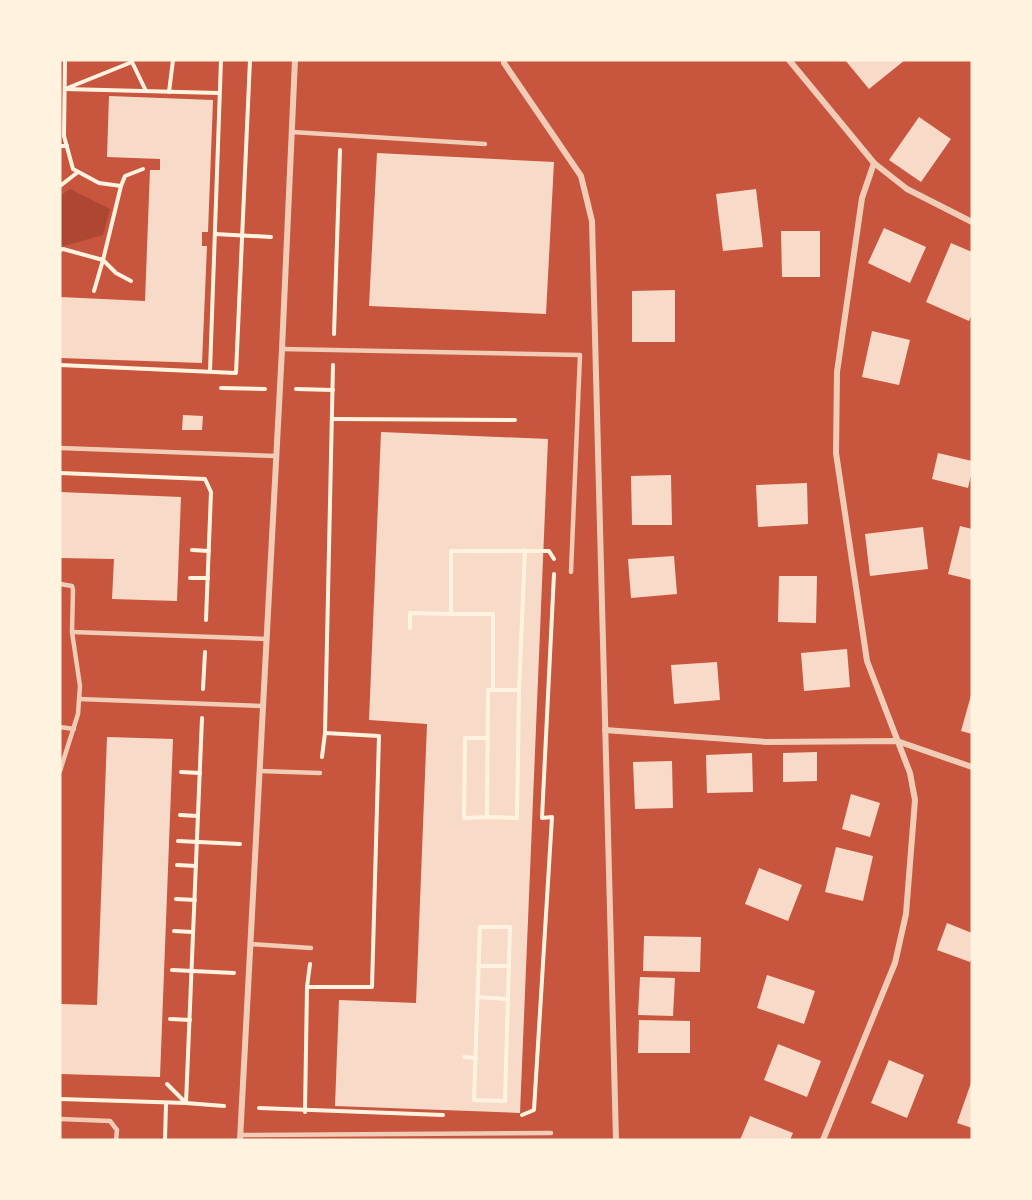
<svg xmlns="http://www.w3.org/2000/svg" width="1032" height="1200" viewBox="0 0 1032 1200" font-family="Mulish,sans-serif">
<rect width="100%" height="100%" fill="#c8553d"/>
<!-- green -->
<polygon fill="#ae4732" points="70,189 110,209 103,235 60,247 60,196"/>
<!-- building -->
<g fill="#f7dbc8">
<polygon points="845,60 905,60 869,89"/>
<polygon points="109,96 213,100 208,232 202,232 202,246 207,246 202,363 60,358 60,297 145,301 150,170 160,170 160,159 107,157"/>
<polygon points="919,117 951,139 921,182 889,160"/>
<polygon points="377,153 554,162 546,314 369,306"/>
<polygon points="756,189 763,247 723,251 716,194"/>
<polygon points="884,228 926,247 910,283 868,263"/>
<polygon points="781,231 820,231 820,277 782,277"/>
<polygon points="951,243 972,252 972,313 969,321 926,302"/>
<polygon points="675,290 675,342 632,342 632,291"/>
<polygon points="872,331 910,340 899,385 862,377"/>
<polygon points="183,415 203,416 202,430 182,430"/>
<polygon points="381,432 548,439 520,1113 335,1106 339,1000 416,1003 427,724 369,720"/>
<polygon points="938,453 972,461 972,471 968,488 932,479"/>
<polygon points="671,475 672,525 632,525 631,476"/>
<polygon points="807,483 808,524 758,527 756,485"/>
<polygon points="60,492 181,497 177,601 112,599 114,559 60,558"/>
<polygon points="960,526 972,529 972,580 948,574"/>
<polygon points="923,527 928,569 870,576 865,534"/>
<polygon points="674,556 677,594 631,598 628,559"/>
<polygon points="779,576 817,576 816,623 778,622"/>
<polygon points="847,649 850,687 804,691 801,653"/>
<polygon points="717,662 720,700 674,704 671,665"/>
<polygon points="972,692 972,734 961,731"/>
<polygon points="107,737 173,739 160,1077 60,1074 60,1004 97,1005"/>
<polygon points="817,752 817,781 783,782 783,753"/>
<polygon points="752,753 753,792 707,793 706,755"/>
<polygon points="672,761 673,808 635,809 633,762"/>
<polygon points="851,794 880,803 870,837 842,829"/>
<polygon points="836,847 873,856 863,901 825,892"/>
<polygon points="759,868 802,885 788,921 745,904"/>
<polygon points="947,923 972,933 972,956 970,962 937,950"/>
<polygon points="644,936 701,937 700,972 643,971"/>
<polygon points="767,975 815,991 804,1024 757,1008"/>
<polygon points="640,977 675,978 673,1016 638,1015"/>
<polygon points="639,1020 690,1021 690,1053 638,1053"/>
<polygon points="778,1044 821,1061 807,1097 764,1080"/>
<polygon points="889,1060 924,1075 907,1118 871,1103"/>
<polygon points="972,1080 972,1128 957,1123"/>
<polygon points="750,1116 793,1133 790,1140 740,1140"/>
</g>
<g fill="none" stroke-linecap="round" stroke-linejoin="round">
<!-- path -->
<g stroke="#fff3e0" stroke-width="4">
<polyline points="132,60 132,62 65,89 219,93"/>
<polyline points="132,62 146,91"/>
<polyline points="169,92 173,60"/>
<polyline points="60,146 67,146"/>
<polyline points="60,186 78,172"/>
<polyline points="121,186 125,176 143,169"/>
<polyline points="215,234 271,237"/>
<polyline points="60,250 63,249 103,260 121,186 99,183 73,169 64,136 65,60"/>
<polyline points="94,291 103,260 116,273 131,281"/>
<polyline points="334,334 340,150"/>
<polyline points="60,365 236,373 250,60"/>
<polyline points="210,371 221,60"/>
<polyline points="221,388 265,389"/>
<polyline points="296,389 333,390"/>
<polyline points="332,419 515,420"/>
<polyline points="60,473 205,479 211,492 206,620"/>
<polyline points="192,550 209,551"/>
<polyline points="190,578 208,578"/>
<polyline points="451,614 493,614 493,690 488,690 487,817 464,818 465,738 488,738"/>
<polyline points="410,628 410,613 451,614 451,551 549,551 554,559"/>
<polyline points="203,689 205,652"/>
<polyline points="519,690 525,550"/>
<polyline points="322,757 325,733 333,365"/>
<polyline points="181,772 200,773"/>
<polyline points="180,815 198,816"/>
<polyline points="487,817 517,818 519,690 493,690"/>
<polyline points="178,841 240,844"/>
<polyline points="177,865 196,866"/>
<polyline points="176,899 195,900"/>
<polygon points="480,927 510,927 505,1101 474,1100"/>
<polyline points="174,931 193,932"/>
<polyline points="478,966 509,966"/>
<polyline points="172,970 234,973"/>
<polyline points="307,987 372,987 379,736 325,733"/>
<polyline points="477,997 508,999"/>
<polyline points="170,1019 190,1020"/>
<polyline points="464,1057 476,1058"/>
<polyline points="167,1084 186,1103 224,1106"/>
<polyline points="60,1099 186,1103 202,718"/>
<polyline points="259,1108 443,1115"/>
<polyline points="305,1112 307,987 310,964"/>
<polyline points="522,1115 534,1110 552,817 542,818 554,574"/>
<polyline points="165,1140 166,1103"/>
</g>
<!-- service -->
<g stroke="#f1ccb7" stroke-width="4.5">
<polyline points="292,132 485,144"/>
<polyline points="282,349 580,355 571,572"/>
<polyline points="60,448 276,456"/>
<polyline points="60,584 72,586 73,590 72,632 80,686 78,714 60,771"/>
<polyline points="72,632 267,639"/>
<polyline points="79,699 263,706"/>
<polyline points="60,727 74,729"/>
<polyline points="260,771 320,773"/>
<polyline points="250,944 311,948"/>
<polyline points="60,1119 110,1121 117,1130 116,1140"/>
<polyline points="240,1135 551,1133"/>
</g>
<!-- minor -->
<g stroke="#f1ccb7" stroke-width="6">
<polyline points="504,60 504,63 581,176 592,221 616,1140"/>
<polyline points="789,60 874,163 907,189 972,222"/>
<polyline points="605,730 766,742 897,741 972,767"/>
<polyline points="240,1140 282,349 295,60"/>
<polyline points="823,1140 895,963 906,914 915,800 910,773 867,661 836,453 837,372 862,198 874,163"/>
</g>
</g>
<!-- border -->
<rect width="1032" height="1200" fill="none" stroke="#fff3e0" stroke-width="123"/>
</svg>
